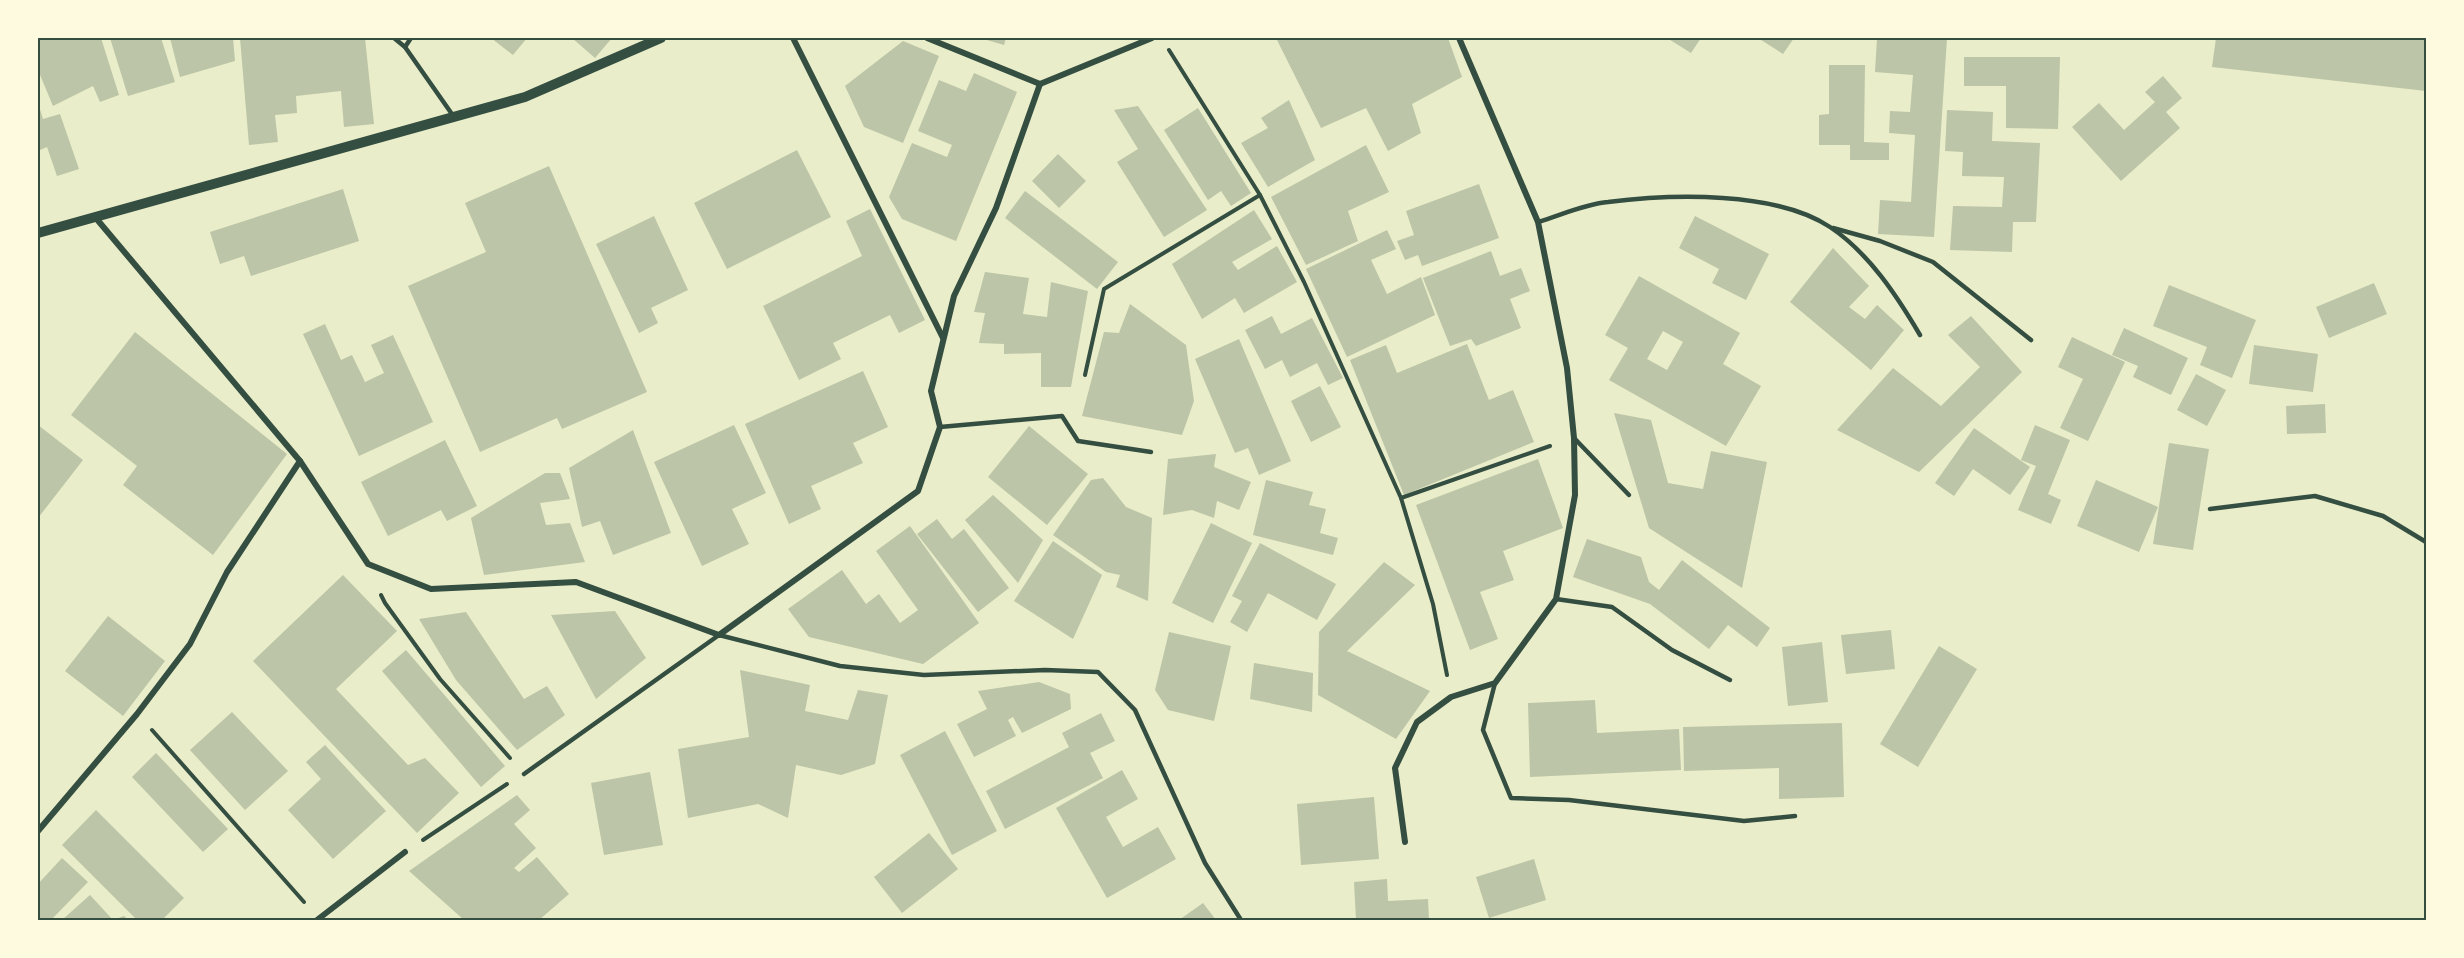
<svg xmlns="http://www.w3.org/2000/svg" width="2464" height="958" viewBox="0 0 2464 958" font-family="Barlow,sans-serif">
<rect width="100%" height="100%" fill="#e9edc9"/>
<!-- building -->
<g fill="#bcc5a7" fill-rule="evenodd">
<polygon points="38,38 101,38 119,95 100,102 93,86 53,106 38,70"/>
<polygon points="110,38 161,38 175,82 128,96"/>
<polygon points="170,38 233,38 235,61 180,77"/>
<polygon points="240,38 365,38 374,124 344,127 341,91 296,96 297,113 275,115 278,142 249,145"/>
<polygon points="491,38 527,38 513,55"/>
<polygon points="572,38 612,38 595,58"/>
<polygon points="980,38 1006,38 1004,45"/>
<polygon points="1276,38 1448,38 1462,77 1412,104 1421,133 1388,151 1366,108 1321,128"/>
<polygon points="1667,38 1701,38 1691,53"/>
<polygon points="1758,38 1794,38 1783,54"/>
<polygon points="1877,38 1947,38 1934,237 1878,234 1880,200 1911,202 1915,135 1889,133 1890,111 1910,112 1913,75 1875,72"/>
<polygon points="2216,38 2426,38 2426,91 2212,67"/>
<polygon points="903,41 939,56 903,143 864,127 845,86"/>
<polygon points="1964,57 2060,57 2058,129 2006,128 2006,86 1964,86"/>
<polygon points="1829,65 1865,65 1864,142 1889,143 1889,160 1850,160 1850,145 1819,145 1819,115 1829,114"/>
<polygon points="974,73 1017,92 956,241 902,219 889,197 912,143 947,157 952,145 918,131 939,80 966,91"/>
<polygon points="2163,76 2182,98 2166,112 2180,128 2121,181 2072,127 2099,103 2124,130 2155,102 2145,92"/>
<polygon points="1289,100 1315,160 1268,187 1241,143 1268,128 1261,118"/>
<polygon points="38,103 43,119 60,114 79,169 57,176 47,147 38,151"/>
<polygon points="1138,106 1207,210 1164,237 1117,162 1138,149 1114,110"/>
<polygon points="1198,108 1251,193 1231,206 1221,191 1208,200 1164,130"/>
<polygon points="1947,110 1993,112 1992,141 2040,143 2036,222 2013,222 2012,252 1950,250 1953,206 2002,207 2004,177 1962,176 1963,152 1945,151"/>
<polygon points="1366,145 1389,192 1348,211 1358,241 1306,265 1271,197"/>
<polygon points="797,150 831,217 727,269 694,203"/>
<polygon points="1058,154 1086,181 1059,208 1032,181"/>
<polygon points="549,166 647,392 562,429 557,418 480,452 408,286 486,252 465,203"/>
<polygon points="1479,184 1499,238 1422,266 1418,255 1405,260 1397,241 1414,235 1406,211"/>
<polygon points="343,189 359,241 251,276 244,256 220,264 210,232"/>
<polygon points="1025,191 1118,262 1097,289 1005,218"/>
<polygon points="870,209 925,320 899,333 890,315 833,343 841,359 799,380 763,306 862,256 846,221"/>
<polygon points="1254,210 1272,239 1232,262 1238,270 1277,246 1297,282 1244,313 1235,298 1202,319 1172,264"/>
<polygon points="654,216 688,290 651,308 658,323 639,333 596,244"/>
<polygon points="1695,216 1769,254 1746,300 1712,283 1719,269 1679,248"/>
<polygon points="1387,230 1396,249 1371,260 1387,294 1421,277 1435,315 1347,357 1306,269"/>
<polygon points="1833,248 1869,286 1849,307 1865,319 1877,305 1904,330 1871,370 1790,302"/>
<polygon points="1491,251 1500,276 1521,268 1530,291 1510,299 1521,328 1476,346 1471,339 1450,346 1423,278"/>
<polygon points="985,272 1029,278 1023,314 1047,317 1051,282 1088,291 1071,387 1041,387 1041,353 1004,354 1004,344 979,343 985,313 974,312"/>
<path d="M 1639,276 L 1740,333 L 1723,364 L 1761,386 L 1726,446 L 1609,380 L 1628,348 L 1605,335 ZM 1663,331 L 1683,342 L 1667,370 L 1647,359 Z"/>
<polygon points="2374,283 2387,314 2329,338 2316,307"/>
<polygon points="2169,285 2256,320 2232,378 2200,365 2207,347 2153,326"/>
<polygon points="1130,304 1186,345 1194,401 1182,435 1082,416 1104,332 1119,333"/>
<polygon points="1272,316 1281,334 1312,318 1343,378 1328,385 1317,363 1290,377 1282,360 1265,369 1245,330"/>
<polygon points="1971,316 2022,372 1919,472 1837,430 1893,368 1941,406 1980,367 1948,335"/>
<polygon points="325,324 341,360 352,355 365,382 384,373 371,345 393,335 433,422 359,456 303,334"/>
<polygon points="2124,328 2188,358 2171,395 2133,377 2138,366 2112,355"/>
<polygon points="135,332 287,454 213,555 123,485 137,466 71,415"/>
<polygon points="2072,337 2125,362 2088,441 2060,428 2083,379 2058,367"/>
<polygon points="1239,339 1291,461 1259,475 1248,448 1235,453 1195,359"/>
<polygon points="1467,344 1489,400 1513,390 1534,442 1404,495 1350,360 1386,345 1397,373"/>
<polygon points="2254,345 2318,354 2313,392 2249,384"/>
<polygon points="863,371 888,427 853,443 863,463 811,486 821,509 789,524 745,424"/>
<polygon points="2196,374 2226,390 2207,426 2177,410"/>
<polygon points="1320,386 1341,427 1311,442 1291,401"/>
<polygon points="2325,404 2326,433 2287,434 2286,406"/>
<polygon points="1614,413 1651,420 1668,483 1703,489 1711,451 1767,462 1742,588 1649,528"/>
<polygon points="38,425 83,460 38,518"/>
<polygon points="734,425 766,493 732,509 749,544 702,566 654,462"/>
<polygon points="2035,425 2070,440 2048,494 2061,500 2051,524 2018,510 2036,466 2021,460"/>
<polygon points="1029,426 1088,474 1047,525 988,477"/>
<polygon points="1974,428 2030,467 2010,495 1973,469 1954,496 1935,483"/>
<polygon points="633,430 671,533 613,555 600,521 582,527 569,468"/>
<polygon points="445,440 477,506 447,521 441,510 388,536 361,482"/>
<polygon points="2169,443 2209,449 2193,550 2153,544"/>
<polygon points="1216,454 1214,467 1251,482 1239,510 1217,501 1214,518 1192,510 1163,515 1168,459"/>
<polygon points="1538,459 1563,528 1503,551 1514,580 1480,592 1498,639 1470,650 1416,505"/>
<polygon points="545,473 560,473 570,499 540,503 546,525 570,523 585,562 484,575 471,518"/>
<polygon points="1103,478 1126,507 1152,518 1148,601 1116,587 1120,575 1106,572 1053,535 1091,480"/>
<polygon points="1266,480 1313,492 1309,505 1326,509 1320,533 1338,538 1333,555 1253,535"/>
<polygon points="2096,480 2158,507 2139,552 2077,526"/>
<polygon points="993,495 1043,540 1018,583 965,520"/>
<polygon points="937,519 952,539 964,529 1009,588 978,612 917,534"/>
<polygon points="1211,523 1252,543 1213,623 1172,603"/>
<polygon points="910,526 979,623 923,664 809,637 788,609 842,570 866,604 879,594 900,623 918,610 876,551"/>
<polygon points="1587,539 1641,557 1649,582 1659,590 1682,560 1770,628 1757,647 1728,625 1709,649 1650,604 1573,577"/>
<polygon points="1053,541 1102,575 1073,639 1014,601"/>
<polygon points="1260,543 1336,584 1317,620 1268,593 1247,632 1230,622 1242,601 1232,596"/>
<polygon points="1384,562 1415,585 1347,651 1430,691 1396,739 1318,695 1319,632"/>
<polygon points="343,575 397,631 336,689 408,765 425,758 459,793 417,833 253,661"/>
<polygon points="615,611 646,658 596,699 551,615"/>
<polygon points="466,612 524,699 547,686 565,715 517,750 456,680 419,619"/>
<polygon points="108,616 165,661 123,716 65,671"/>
<polygon points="1891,630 1895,669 1846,674 1841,635"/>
<polygon points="1169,632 1231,646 1214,721 1168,710 1155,690"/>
<polygon points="1822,642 1828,702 1788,706 1782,647"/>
<polygon points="1939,646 1977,669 1918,767 1880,744"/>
<polygon points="406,650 505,766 481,787 382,671"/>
<polygon points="1254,663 1313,673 1312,712 1250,699"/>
<polygon points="740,670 810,685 805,711 848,720 858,690 888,695 875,764 841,775 796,765 788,818 758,804 688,818 678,749 749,737"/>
<polygon points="1039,682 1070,694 1071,709 1022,733 1013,717 1008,720 1016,736 974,757 957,724 987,709 978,691"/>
<polygon points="1595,700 1597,733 1679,729 1681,770 1530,777 1528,703"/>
<polygon points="232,712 288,771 245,810 190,750"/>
<polygon points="1101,713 1115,741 1090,753 1103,778 1005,829 986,791 1069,747 1062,733"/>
<polygon points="1842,723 1844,797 1779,799 1779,768 1684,771 1683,727"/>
<polygon points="945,731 997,831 952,855 900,755"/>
<polygon points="325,745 386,811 333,859 288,810 321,779 306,762"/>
<polygon points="156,753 228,829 203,852 132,777"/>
<polygon points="1122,770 1138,799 1106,817 1123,847 1158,827 1176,859 1107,898 1056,808"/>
<polygon points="650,772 663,845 604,855 591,783"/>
<polygon points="517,795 530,810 514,824 536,848 514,868 519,872 537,857 569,894 539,920 464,920 409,871"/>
<polygon points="1374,797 1379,859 1301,865 1297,804"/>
<polygon points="96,810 184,898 162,920 137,920 62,845"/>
<polygon points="929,833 958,869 902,913 874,877"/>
<polygon points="62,858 88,882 51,920 38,920 38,884"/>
<polygon points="1534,859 1546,900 1489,918 1476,877"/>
<polygon points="1387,879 1388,901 1428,899 1429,920 1356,920 1354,882"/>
<polygon points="90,895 113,920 124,916 128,920 62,920"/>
<polygon points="1203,903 1216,920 1179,920"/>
</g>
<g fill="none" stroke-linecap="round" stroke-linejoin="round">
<!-- path -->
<g stroke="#344e41" stroke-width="4">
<polyline points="1169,50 1260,195 1304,282 1401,498 1433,604 1447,675"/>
<polyline points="1085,375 1104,289 1260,195"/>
<polyline points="1401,498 1550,446"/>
<polyline points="381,595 385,603 440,679 510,758"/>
<polyline points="152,730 304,902"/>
<polyline points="423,840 507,784"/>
</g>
<!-- service -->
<g stroke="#344e41" stroke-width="4.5">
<polyline points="394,38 405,47 454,117"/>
<polyline points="405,47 411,38"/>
<path d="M 1538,222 C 1561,215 1585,204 1608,202 C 1672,194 1776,191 1830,227 C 1869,253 1897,296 1920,335"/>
<polyline points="1833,228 1880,241 1933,262 2031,340"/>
<polyline points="940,427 1062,416 1078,441 1151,452"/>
<polyline points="1575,439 1629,495"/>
<polyline points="2210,509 2315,496 2383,516 2426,542"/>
<polyline points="1556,599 1612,607 1672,650 1730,680"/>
<polyline points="1495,683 1483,730 1511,798 1569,800 1744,821 1795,816"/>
<polyline points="524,774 719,635 840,666 924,675 1045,670 1098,672 1135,710 1205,863 1241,920"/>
</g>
<!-- minor -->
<g stroke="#344e41" stroke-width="6">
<polyline points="793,38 943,338"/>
<polyline points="927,38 1040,84 1152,38"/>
<polyline points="95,217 300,461 368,564 431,589 576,582 719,635 918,491 940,427 931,391 954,296 996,208 1040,84"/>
<polyline points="38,831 137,714 190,644 227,572 300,461"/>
<polyline points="1405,842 1395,768 1417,722 1451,697 1495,683 1556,599 1575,495 1574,438 1567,368 1538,222 1459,38"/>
<polyline points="317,920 405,852"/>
</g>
<!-- tertiary -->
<polyline stroke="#344e41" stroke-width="10" points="38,233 525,97 661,38"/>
</g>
<!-- border -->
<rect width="2464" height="958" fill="none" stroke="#fefae0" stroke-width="78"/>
<rect x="39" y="39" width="2386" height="880" fill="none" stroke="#344e41" stroke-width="2"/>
</svg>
